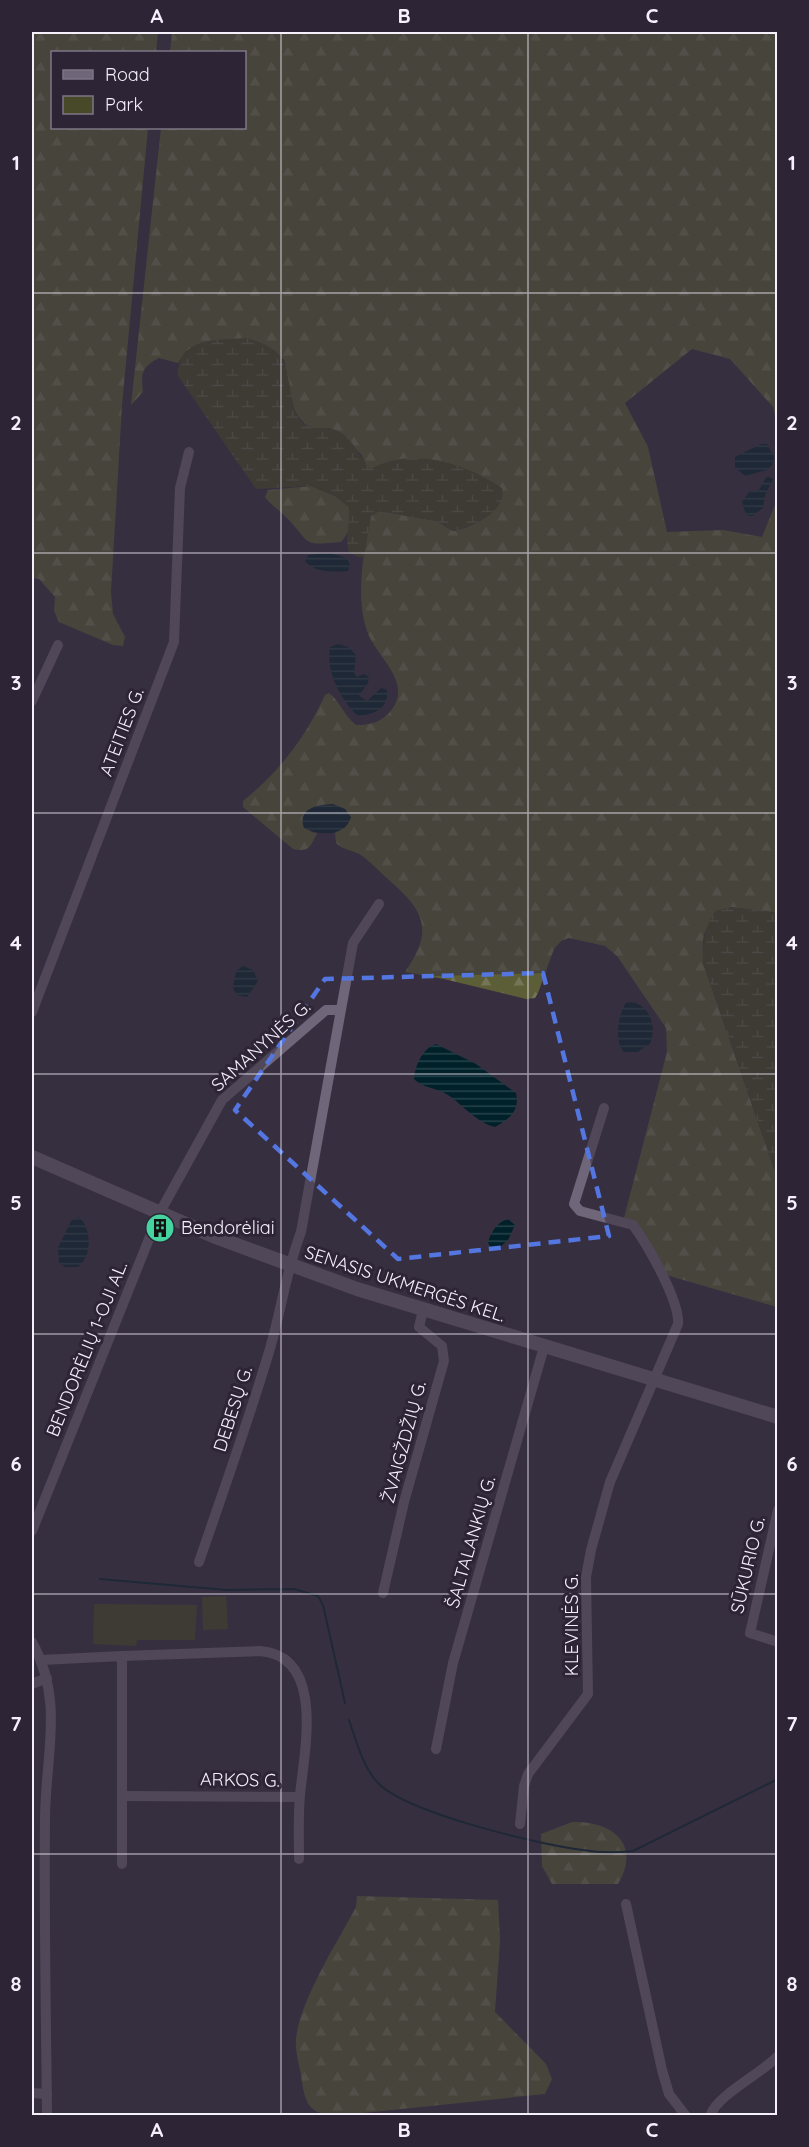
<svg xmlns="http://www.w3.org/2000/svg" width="809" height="2147" viewBox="0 0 809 2147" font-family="Quicksand,sans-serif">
<defs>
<pattern id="forest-firs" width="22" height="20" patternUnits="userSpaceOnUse" patternTransform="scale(1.5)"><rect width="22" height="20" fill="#5c5e38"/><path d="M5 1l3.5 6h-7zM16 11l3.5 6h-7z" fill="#747556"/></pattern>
<pattern id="wetland-marsh" width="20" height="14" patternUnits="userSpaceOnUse" patternTransform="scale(1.5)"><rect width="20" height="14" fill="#474929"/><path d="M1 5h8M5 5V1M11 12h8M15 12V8" fill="none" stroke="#626449"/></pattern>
<pattern id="water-rules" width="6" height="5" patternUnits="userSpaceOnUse" patternTransform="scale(1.5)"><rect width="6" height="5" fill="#00212a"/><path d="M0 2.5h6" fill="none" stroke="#26424a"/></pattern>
</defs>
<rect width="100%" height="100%" fill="#372f40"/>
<!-- forest -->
<g fill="url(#forest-firs)">
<polygon points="32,32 158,32 156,52 52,52 52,128 148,128 122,405 111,592 113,614 125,637 123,646 113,645 59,622 54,611 55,597 39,579 32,578"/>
<path d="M 172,32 L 777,32 L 777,424 L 773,407 L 730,359 L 692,349 L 625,403 L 648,447 L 667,532 L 723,530 L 762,537 L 777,500 L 777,913 L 731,907 C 703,928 702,928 703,963 L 777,1177 L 777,1307 L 666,1275 L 624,1218 L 667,1052 L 666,1028 L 617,956 L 605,946 L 569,938 L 561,941 L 554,949 L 538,993 L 535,998 L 526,999 L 444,979 L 405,972 C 434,931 425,911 389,880 C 380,872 371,862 361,855 C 352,850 343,850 336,843 L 335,833 L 349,822 L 350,817 L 333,804 L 313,807 L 311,832 L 317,833 C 311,846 309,853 293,849 L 243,807 L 243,801 C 280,771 305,738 325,695 L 329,693 C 340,701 344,716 356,725 C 370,725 379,723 389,713 C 416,683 376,658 367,631 C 355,594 364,552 371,515 L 380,511 L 436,521 L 453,531 C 473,527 496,516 503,495 L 371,470 L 366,465 L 361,454 L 330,428 C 289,435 290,389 284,359 L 186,351 L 178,363 L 159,358 C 141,367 141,374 143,392 L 131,405 L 161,128 L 244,128 L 244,52 L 170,52 Z"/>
<path d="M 311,486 L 335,496 L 349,507 C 351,522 351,531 341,542 C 299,546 312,543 286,517 C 279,510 271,505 265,497 L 268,490 Z"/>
<path d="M 572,1822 C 611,1821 642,1843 618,1884 L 552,1884 L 542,1866 L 541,1834 Z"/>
<path d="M 357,1896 L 498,1900 L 500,1940 L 495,2012 L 546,2064 L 552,2079 L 545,2094 L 344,2115 C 310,2116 305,2107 301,2075 C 299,2064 295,2050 296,2039 C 300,2000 337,1943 356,1907 Z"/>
</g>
<!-- wetland -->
<g fill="url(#wetland-marsh)">
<path d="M 247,338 C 287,350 285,361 292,399 C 294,406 295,414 300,420 C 311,433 326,425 338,431 C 355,440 360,460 371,469 C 410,446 466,463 502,488 C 507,512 472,527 453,531 L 436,521 L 379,511 L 371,516 L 364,557 L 358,557 L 349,552 C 344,538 351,522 349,507 L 335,496 L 311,486 L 256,489 L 178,376 C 177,337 217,340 247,338 Z"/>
<path d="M 730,907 L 777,913 L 777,1177 L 703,963 C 702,942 704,929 715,911 Z"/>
</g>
<!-- green -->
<g fill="#474929">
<polygon points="226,1596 228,1629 203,1630 202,1597"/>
<polygon points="94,1604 197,1605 195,1640 137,1640 136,1646 93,1644"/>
</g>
<!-- water -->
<g fill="url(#water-rules)">
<polygon points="761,444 767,444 774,457 772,465 767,470 745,476 735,467 735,457"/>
<polygon points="767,476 773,479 765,495 763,508 752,516 746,515 742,502 749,492 759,490"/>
<path d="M 330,553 L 347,558 L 350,565 L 348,571 C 333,572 315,573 305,561 L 308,555 Z"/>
<path d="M 338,644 L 348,647 L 356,655 L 354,673 L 357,677 L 364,674 L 369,677 L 368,683 L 359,696 L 367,701 L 381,688 L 387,690 C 389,708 374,715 358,716 C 340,699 326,672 330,647 Z"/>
<path d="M 333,804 L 345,809 L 351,817 C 346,837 319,836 304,828 C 297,808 317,805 333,804 Z"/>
<polygon points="243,966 253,970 258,981 247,997 237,995 233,988 236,971"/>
<path d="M 631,1002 C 650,1005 657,1026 650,1044 L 637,1052 L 624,1052 C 614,1042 618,1014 626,1003 Z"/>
<path d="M 436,1044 L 476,1064 L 516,1093 C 520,1110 510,1119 495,1127 C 476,1122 464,1106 448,1095 C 438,1088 422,1088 414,1079 C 415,1065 423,1048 436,1044 Z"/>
<path d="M 79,1217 C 92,1228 92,1257 78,1267 L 65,1267 L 59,1263 L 58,1248 L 71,1221 Z"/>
<path d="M 508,1219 L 515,1225 L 508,1240 L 498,1249 L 492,1249 L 488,1243 C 490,1233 497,1222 508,1219 Z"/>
</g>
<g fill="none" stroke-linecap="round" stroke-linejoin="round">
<!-- stream -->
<g stroke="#00212a" stroke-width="2">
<polyline points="100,1579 227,1590 294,1589 318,1596 323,1605 345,1703"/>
<path d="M 349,1720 C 356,1740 362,1765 377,1782 C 403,1812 540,1845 583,1850 C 600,1853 616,1853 633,1851 L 778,1779"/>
</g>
<!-- minor -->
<g stroke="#6f6679" stroke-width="10">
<polyline points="32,701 58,645"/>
<polyline points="32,1012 174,642 180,488 189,452"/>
<polyline points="778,1510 750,1633 778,1642"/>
<polyline points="32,1531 159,1214 222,1100 326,1010 340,1010"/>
<path d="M 199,1562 C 223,1492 248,1422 269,1352 C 281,1312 286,1271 301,1232 L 353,943 L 379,904"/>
<polyline points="383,1593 404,1502 444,1361 442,1346 419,1327 423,1310"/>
<path d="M 32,1642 C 65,1702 45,1756 45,1820 C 44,1919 46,2017 47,2116"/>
<path d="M 122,1656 L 260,1651 C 326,1656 304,1752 300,1795 C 298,1816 299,1838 299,1859"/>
<polyline points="41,1660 122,1656 122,1864"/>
<polyline points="32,1684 47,1678"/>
<polyline points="436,1749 453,1663 544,1347"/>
<polyline points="122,1796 299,1797"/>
<path d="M 520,1824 L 524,1786 L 528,1774 L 588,1694 L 586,1577 L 591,1550 L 610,1482 L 678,1324 C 680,1301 647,1244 633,1225 L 580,1211 L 574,1204 L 604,1108"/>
<polyline points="626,1904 662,2070 669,2094 686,2116"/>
<polyline points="32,2093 47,2094"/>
<path d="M 710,2116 C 717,2095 761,2074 778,2056"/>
</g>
<!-- secondary -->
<polyline stroke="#6f6679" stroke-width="14" points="32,1157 218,1238 357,1289 778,1417"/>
</g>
<!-- marked area -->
<path d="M0 0H809V2147H0ZM 543,973 L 609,1236 L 398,1259 L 235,1110 L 325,979 Z" fill="#372f40" fill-opacity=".55" fill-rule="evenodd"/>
<path fill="none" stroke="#5376e1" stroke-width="4.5" stroke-dasharray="12 8" stroke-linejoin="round" d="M 543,973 L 609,1236 L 398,1259 L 235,1110 L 325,979 Z"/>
<!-- grid -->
<path fill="none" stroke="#f5f0fc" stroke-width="1.5" stroke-opacity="0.55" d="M 281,32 L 281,2116M 528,32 L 528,2116M 32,293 L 778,293M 32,553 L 778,553M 32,813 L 778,813M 32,1074 L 778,1074M 32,1334 L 778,1334M 32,1594 L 778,1594M 32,1854 L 778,1854"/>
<!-- icons -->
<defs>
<g id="building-disc" transform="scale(1.5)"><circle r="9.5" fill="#45d49f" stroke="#2d2536"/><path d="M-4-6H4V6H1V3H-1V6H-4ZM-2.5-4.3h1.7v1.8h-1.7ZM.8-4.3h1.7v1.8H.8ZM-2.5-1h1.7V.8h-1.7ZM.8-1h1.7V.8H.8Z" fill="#111"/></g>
</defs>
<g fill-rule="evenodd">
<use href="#building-disc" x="160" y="1228"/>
</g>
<g text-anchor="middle" stroke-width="6" stroke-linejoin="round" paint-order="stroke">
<!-- street labels -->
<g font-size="18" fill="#f5f0fc" stroke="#2d2536">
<text transform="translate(122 732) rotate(-69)" y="6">ATEITIES G.</text>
<text transform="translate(261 1046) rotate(-42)" y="6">SAMANYNĖS G.</text>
<text transform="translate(405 1284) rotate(18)" y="6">SENASIS UKMERGĖS KEL.</text>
<text transform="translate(87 1349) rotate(-68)" y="6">BENDORĖLIŲ 1-OJI AL.</text>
<text transform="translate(233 1409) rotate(-72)" y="6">DEBESŲ G.</text>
<text transform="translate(404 1442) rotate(-75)" y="6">ŽVAIGŽDŽIŲ G.</text>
<text transform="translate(471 1542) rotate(-74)" y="6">ŠALTALANKIŲ G.</text>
<text transform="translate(748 1565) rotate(-77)" y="6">SŪKURIO G.</text>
<text transform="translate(572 1625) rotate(-90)" y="6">KLEVINĖS G.</text>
<text transform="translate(240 1780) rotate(1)" y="6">ARKOS G.</text>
</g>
<!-- poi labels -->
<g font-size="18" fill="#f5f0fc" stroke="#2d2536" text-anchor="start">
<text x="181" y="1234">Bendorėliai</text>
</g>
</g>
<!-- border -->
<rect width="809" height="2147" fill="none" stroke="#2d2536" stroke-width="66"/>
<!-- legend -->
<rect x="51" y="51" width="195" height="78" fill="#2d2536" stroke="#7d7685" stroke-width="1.5"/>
<rect x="63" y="70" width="30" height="9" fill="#6f6679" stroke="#7d7685" stroke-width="1.5"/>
<text x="105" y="81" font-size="18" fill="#f5f0fc">Road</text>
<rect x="63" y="96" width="30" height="18" fill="#474929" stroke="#7d7685" stroke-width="1.5"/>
<text x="105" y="111" font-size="18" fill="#f5f0fc">Park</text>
<rect x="33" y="33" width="743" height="2081" fill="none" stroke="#f5f0fc" stroke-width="2"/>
<g font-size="20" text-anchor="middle" font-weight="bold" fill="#f5f0fc">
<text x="157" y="23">A</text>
<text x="404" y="23">B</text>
<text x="652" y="23">C</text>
<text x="16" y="170">1</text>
<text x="792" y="170">1</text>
<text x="16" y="430">2</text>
<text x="792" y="430">2</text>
<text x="16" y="690">3</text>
<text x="792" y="690">3</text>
<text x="16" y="950">4</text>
<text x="792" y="950">4</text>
<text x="16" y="1210">5</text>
<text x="792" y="1210">5</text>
<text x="16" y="1471">6</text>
<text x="792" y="1471">6</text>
<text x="16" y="1731">7</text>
<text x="792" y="1731">7</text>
<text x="16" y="1991">8</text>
<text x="792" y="1991">8</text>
<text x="157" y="2137">A</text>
<text x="404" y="2137">B</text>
<text x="652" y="2137">C</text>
</g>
</svg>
